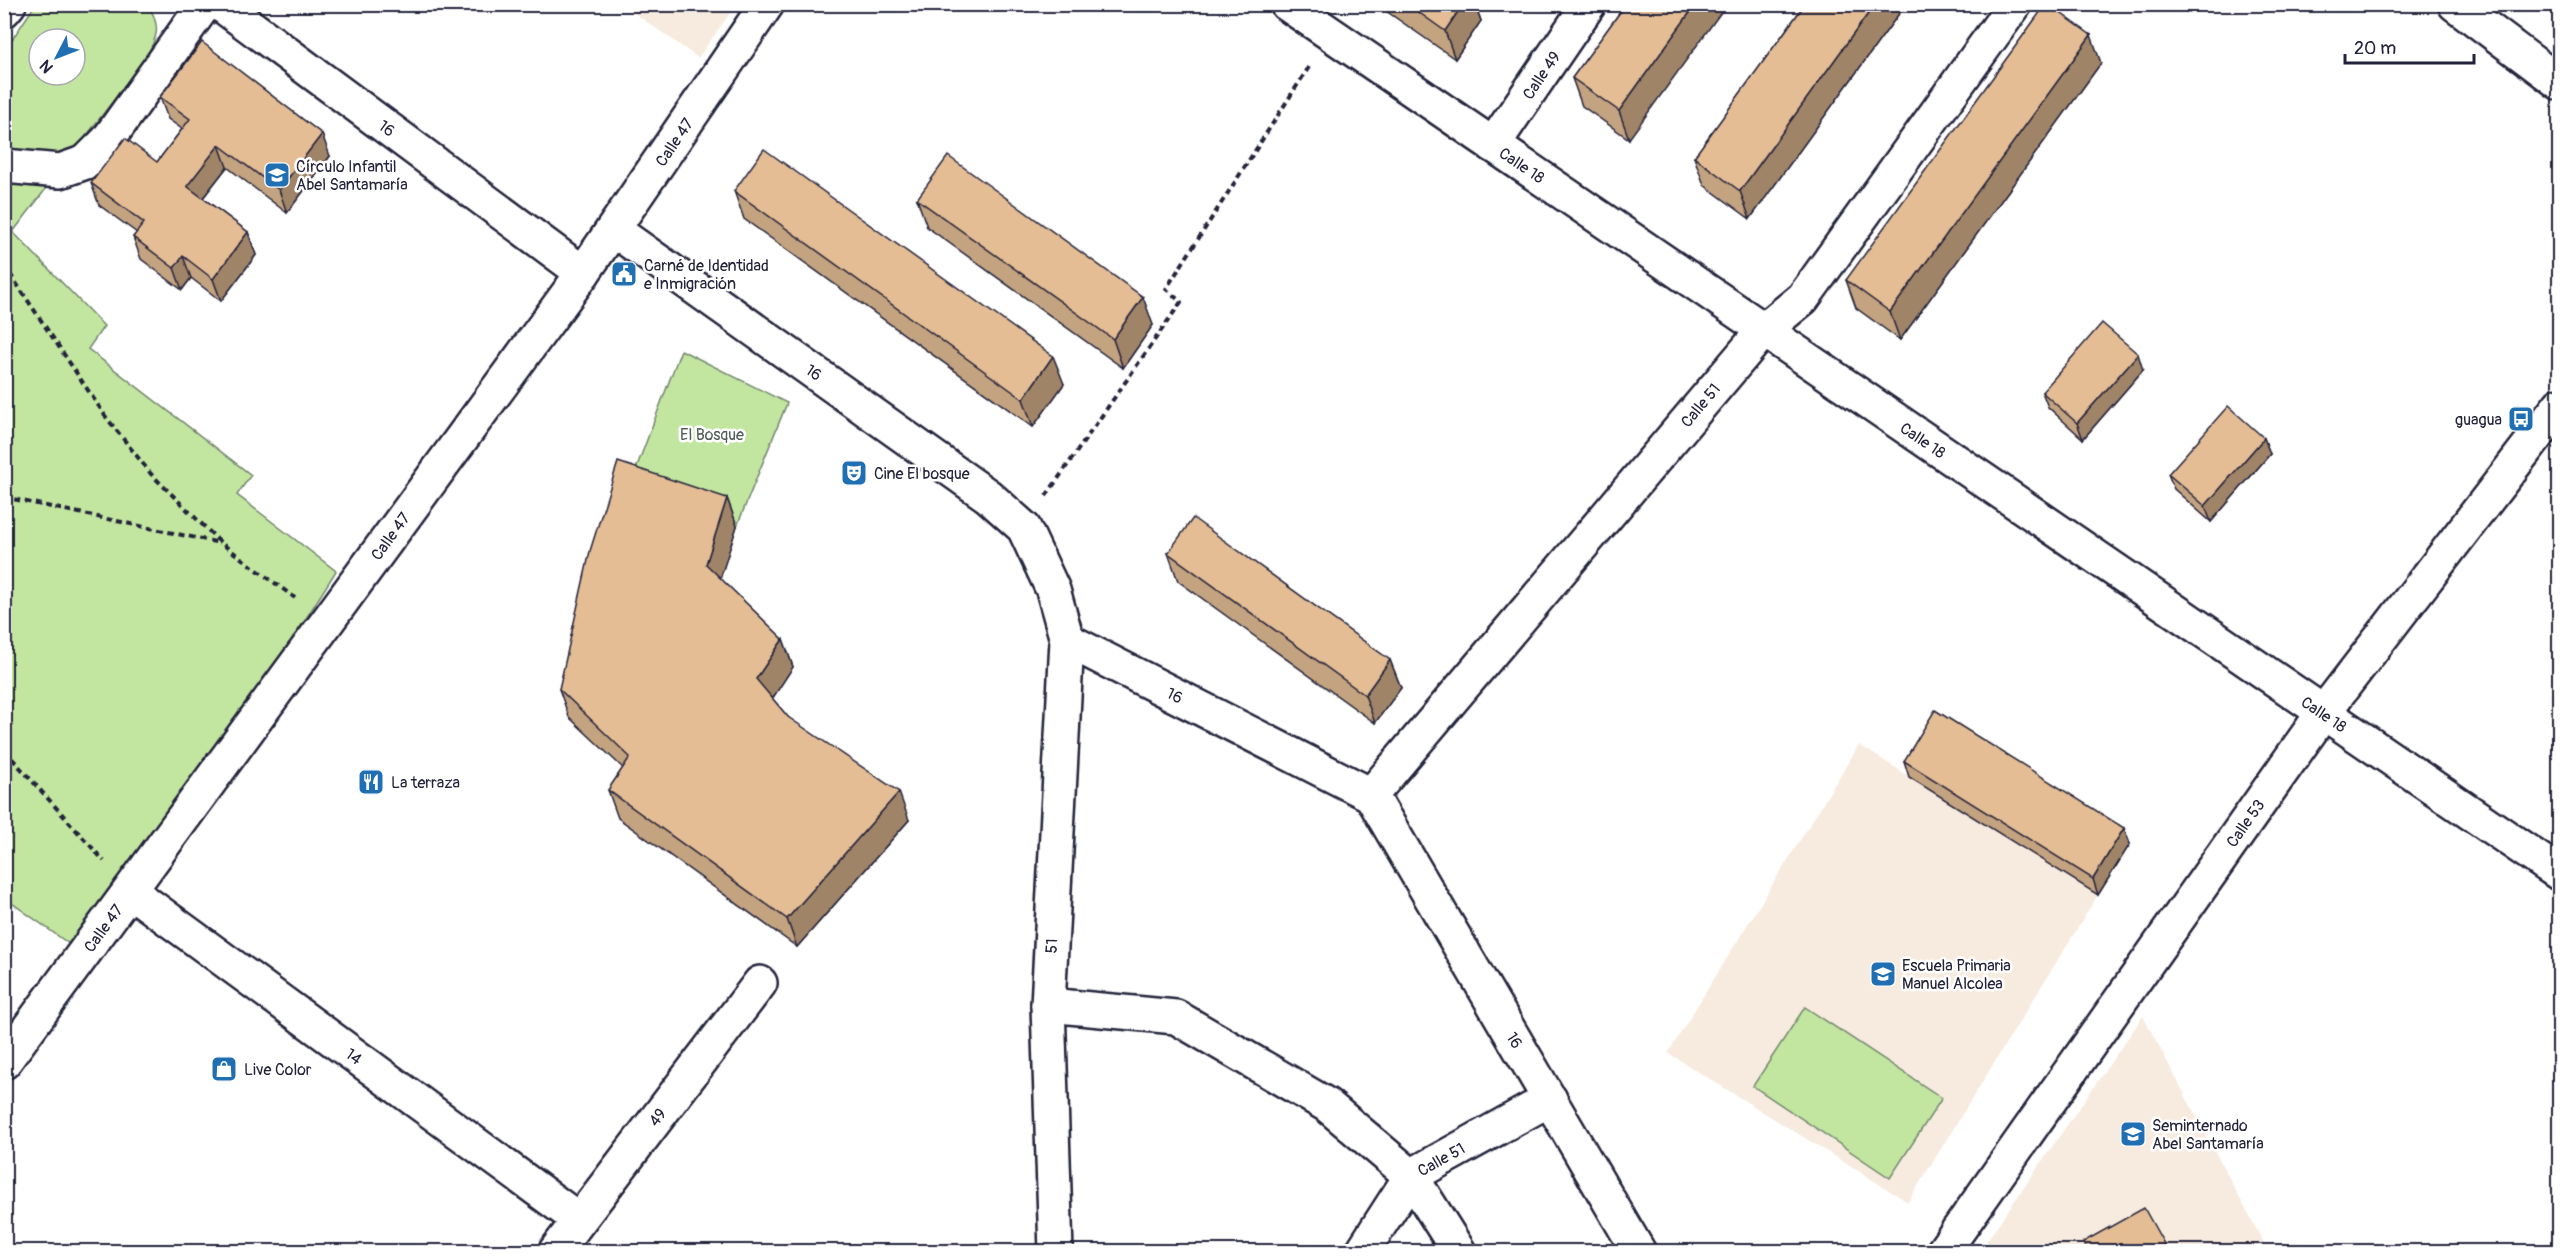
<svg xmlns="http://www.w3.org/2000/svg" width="2564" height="1256" viewBox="0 0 2564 1256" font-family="Pangolin,sans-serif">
<rect width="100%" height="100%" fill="#fff"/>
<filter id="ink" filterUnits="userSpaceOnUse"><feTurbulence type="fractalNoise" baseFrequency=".0167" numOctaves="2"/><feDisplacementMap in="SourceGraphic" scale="12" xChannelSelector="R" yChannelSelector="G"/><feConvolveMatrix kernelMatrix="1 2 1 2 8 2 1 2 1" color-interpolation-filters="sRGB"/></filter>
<g filter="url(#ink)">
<!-- built -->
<g fill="#f7ebdf">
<polygon points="623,5 736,5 698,58"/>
<polygon points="1859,745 2098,895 1908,1202 1668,1053"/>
<polygon points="2143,1016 2268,1251 1979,1252"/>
</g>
<!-- green -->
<g fill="#c2e6a0" stroke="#72846e" stroke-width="1.5" fill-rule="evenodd">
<path d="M 35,5 L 148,5 C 162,27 157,38 145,59 L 13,232 L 104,326 L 88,349 L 251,475 L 237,495 L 336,571 L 257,696 L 72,946 L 5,898 L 5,50 ZM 39,39 L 75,39 L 75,75 L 39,75 Z"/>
<polygon points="681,350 787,403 737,526 628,490"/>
<polygon points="1805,1007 1942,1098 1890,1178 1753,1086"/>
</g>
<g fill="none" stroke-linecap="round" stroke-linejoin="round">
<!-- minor casing -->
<g stroke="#22223b" stroke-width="38">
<g id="minor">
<polyline points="220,4 583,273"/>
<polyline points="1287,4 2560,874"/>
<polyline points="2455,4 2560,83"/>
<polyline points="4,10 9,4"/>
<polyline points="1493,145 1589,4"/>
<polyline points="4,166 60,171 86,162 107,141 205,4"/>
<polyline points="614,230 988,496 1024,528 1053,590 1067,640 1048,1005 1056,1252"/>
<polyline points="1067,640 1371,795 1639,1252"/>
<polyline points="1371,795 1763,331 1803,298 2015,4"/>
<polyline points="130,891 579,1220"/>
<polyline points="1048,1005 1176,1017 1327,1105 1411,1176 1459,1252"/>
<polyline points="4,1062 583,273 767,4"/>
<polyline points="555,1252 760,983"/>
<polyline points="1362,1252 1411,1176 1550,1099"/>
<polyline points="1943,1252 2323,713 2560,405"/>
</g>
</g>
<!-- path -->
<g stroke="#22223b" stroke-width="4" stroke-dasharray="6 4.5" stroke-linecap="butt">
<polyline points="4,265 106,417 151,474 221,543 295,598"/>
<polyline points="1046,496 1181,302 1166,289 1309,67"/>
<polyline points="4,497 220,543"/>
<polyline points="4,748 8,754"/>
<polyline points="4,756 8,754 104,861"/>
</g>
<!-- minor -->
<use href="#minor" stroke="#fff" stroke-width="33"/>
</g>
<!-- wall -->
<g fill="#c4a380" stroke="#22223b" stroke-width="1.5">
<polygon points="1376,4 1475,4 1481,21 1455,59"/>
<polygon points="1626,4 1629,139 1582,106 1572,78"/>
<polygon points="1805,4 1906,4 1750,219 1704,185 1694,157"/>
<polygon points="2101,63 1900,340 1856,308 1846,280"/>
<polygon points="160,97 330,156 287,213 227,167 203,198 248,232 256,255 221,301 191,278 182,290 141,259 133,237 137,233 99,205 91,183 157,162 182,129 168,119"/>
<polygon points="734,191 1064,384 1033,427 744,219"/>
<polygon points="917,199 1153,325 1123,368 927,227"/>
<polygon points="2143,370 2083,439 2048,407 2042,392"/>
<polygon points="2264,438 2270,454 2211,522 2174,489 2168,474"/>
<polygon points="727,498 737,526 720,578 783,639 793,667 772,698 788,717 909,820 797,947 618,818 608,790 623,768 569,717 559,689"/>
<polygon points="1168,553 1390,660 1401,688 1375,723 1178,581"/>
<polygon points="1904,761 2130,844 2098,895 1909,777"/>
</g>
<!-- shaded-wall -->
<g fill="#a08468" stroke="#22223b" stroke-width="1.5">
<polygon points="1463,4 1475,4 1481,21 1455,59 1445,31"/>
<polygon points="1696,4 1727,4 1629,139 1619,111"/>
<polygon points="1875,4 1906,4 1750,219 1740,191"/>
<polygon points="2091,35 2101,63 1900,340 1890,312"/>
<polygon points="322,134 330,156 287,213 279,190"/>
<polygon points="219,145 227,167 195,208 187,186"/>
<polygon points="248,232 256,255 221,301 213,279"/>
<polygon points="183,256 191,278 182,290 174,268"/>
<polygon points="1143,297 1153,325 1123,368 1113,339"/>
<polygon points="2138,354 2143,370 2083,439 2077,423"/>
<polygon points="1053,356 1064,384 1033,427 1023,399"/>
<polygon points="2264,438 2270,454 2211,522 2205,506"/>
<polygon points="727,498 737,526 716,592 706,564"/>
<polygon points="783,639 793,667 767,707 756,679"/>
<polygon points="1390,660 1401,688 1375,723 1365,695"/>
<polygon points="899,792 909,820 797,947 787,919"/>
<polygon points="2124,828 2130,844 2098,895 2093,879"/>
</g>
<!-- building -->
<g fill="#e4bd95" stroke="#22223b" stroke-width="1.5">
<polygon points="1407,4 1463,4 1445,31"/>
<polygon points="1626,4 1696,4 1619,111 1572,78"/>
<polygon points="1805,4 1875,4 1740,191 1694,157"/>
<polygon points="2046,4 2048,4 2091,35 1890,312 1846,280"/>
<polygon points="202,42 322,134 279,190 219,145 187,186 248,232 213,279 183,256 174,268 133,237 144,223 91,183 125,138 157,162 190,119 160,97"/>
<polygon points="764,149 1053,356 1023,399 734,191"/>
<polygon points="948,156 1143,297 1113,339 917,199"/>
<polygon points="2102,323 2138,354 2077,423 2042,392"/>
<polygon points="2228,406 2264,438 2205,506 2168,474"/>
<polygon points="618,462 727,498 706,564 783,639 756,679 788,717 899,792 787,919 608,790 630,757 559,689 590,551"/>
<polygon points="1193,518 1390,660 1365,695 1168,553"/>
<polygon points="1935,710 2124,828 2093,879 1904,761"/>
<polygon points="2144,1208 2168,1251 2088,1251 2083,1242"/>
</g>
</g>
<!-- icons -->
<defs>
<g id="school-square" transform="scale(1.35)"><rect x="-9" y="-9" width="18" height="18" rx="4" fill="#1f6fb2" stroke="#fff"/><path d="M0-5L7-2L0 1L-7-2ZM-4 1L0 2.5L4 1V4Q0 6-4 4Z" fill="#fff"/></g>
<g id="civic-square" transform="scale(1.35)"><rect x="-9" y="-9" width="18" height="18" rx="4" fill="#1f6fb2" stroke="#fff"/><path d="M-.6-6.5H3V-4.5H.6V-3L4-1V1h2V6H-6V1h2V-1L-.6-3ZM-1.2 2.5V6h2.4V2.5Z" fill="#fff"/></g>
<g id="bus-square" transform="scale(1.35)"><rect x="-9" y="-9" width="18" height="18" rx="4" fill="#1f6fb2" stroke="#fff"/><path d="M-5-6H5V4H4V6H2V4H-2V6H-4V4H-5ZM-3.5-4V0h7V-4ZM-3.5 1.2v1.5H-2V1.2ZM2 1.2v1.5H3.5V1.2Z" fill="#fff"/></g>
<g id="theatre-square" transform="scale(1.35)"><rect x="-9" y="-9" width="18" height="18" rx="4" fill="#1f6fb2" stroke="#fff"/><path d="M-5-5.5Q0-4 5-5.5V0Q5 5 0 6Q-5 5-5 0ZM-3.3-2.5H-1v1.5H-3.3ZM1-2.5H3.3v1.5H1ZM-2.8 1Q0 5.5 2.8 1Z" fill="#fff"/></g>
<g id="restaurant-square" transform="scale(1.35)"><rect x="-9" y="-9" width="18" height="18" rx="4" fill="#1f6fb2" stroke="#fff"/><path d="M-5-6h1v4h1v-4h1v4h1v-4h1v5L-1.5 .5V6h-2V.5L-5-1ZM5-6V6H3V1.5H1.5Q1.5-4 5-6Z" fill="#fff"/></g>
<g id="shop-square" transform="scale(1.35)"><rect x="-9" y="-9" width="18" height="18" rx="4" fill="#1f6fb2" stroke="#fff"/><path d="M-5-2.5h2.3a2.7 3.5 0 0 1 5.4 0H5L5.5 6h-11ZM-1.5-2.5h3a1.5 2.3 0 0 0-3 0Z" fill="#fff"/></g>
</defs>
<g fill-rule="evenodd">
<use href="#school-square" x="277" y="175"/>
<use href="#civic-square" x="624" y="274"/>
<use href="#bus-square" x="2521" y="419"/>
<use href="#theatre-square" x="854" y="473"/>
<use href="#restaurant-square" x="371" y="782"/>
<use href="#school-square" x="1883" y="974"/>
<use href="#shop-square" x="224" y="1069"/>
<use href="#school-square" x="2133" y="1134"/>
</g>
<g text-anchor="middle" stroke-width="5" stroke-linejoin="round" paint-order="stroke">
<!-- street labels -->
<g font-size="16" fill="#22223b" stroke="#fff">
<text transform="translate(1541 75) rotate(-56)" y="6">Calle 49</text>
<text transform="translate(387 128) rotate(37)" y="6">16</text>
<text transform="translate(674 142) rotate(-56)" y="6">Calle 47</text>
<text transform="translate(1522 165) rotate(34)" y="6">Calle 18</text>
<text transform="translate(814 372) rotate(35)" y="6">16</text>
<text transform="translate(1700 405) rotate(-50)" y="6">Calle 51</text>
<text transform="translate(1923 440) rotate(34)" y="6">Calle 18</text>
<text transform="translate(390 536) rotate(-54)" y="6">Calle 47</text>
<text transform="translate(1175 695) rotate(27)" y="6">16</text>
<text transform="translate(2324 714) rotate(34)" y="6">Calle 18</text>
<text transform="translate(2245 823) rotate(-55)" y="6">Calle 53</text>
<text transform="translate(103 928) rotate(-54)" y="6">Calle 47</text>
<text transform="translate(1051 946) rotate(-87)" y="6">51</text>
<text transform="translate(1515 1040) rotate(59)" y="6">16</text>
<text transform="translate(354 1056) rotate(36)" y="6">14</text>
<text transform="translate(657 1117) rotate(-53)" y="6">49</text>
<text transform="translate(1441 1159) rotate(-29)" y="6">Calle 51</text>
</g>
<!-- poi labels -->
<g font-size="16" fill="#22223b" stroke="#fff" text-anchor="start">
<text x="296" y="172">Círculo Infantil<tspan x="296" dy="18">Abel Santamaría</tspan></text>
<text x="644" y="271">Carné de Identidad<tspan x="644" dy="18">e Inmigración</tspan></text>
<text x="2502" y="425" text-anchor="end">guagua</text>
<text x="874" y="479">Cine El bosque</text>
<text x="391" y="788">La terraza</text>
<text x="1902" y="971">Escuela Primaria<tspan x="1902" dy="18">Manuel Alcolea</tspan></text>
<text x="244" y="1075">Live Color</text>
<text x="2152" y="1131">Seminternado<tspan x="2152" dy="18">Abel Santamaría</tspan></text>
</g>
<!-- park labels -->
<g font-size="16" fill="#525d59" stroke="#fff">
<text x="712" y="440">El Bosque</text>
</g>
</g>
<!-- margin -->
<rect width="2564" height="1256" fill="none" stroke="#fff" stroke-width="24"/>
<rect x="12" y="12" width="2540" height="1232" fill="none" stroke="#22223b" stroke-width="2" filter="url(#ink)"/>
<!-- north arrow -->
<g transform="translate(57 57) rotate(228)"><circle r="28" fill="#ffffff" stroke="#a7a7b1" stroke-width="1.5"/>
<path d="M0-4.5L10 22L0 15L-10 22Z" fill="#1f6fb2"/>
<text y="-9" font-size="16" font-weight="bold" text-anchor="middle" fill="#22223b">N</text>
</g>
<!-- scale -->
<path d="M2345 54v9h129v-9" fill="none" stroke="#22223b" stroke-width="3"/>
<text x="2354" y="54" font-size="18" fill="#22223b" stroke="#ffffff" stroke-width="4.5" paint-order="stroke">20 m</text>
</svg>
